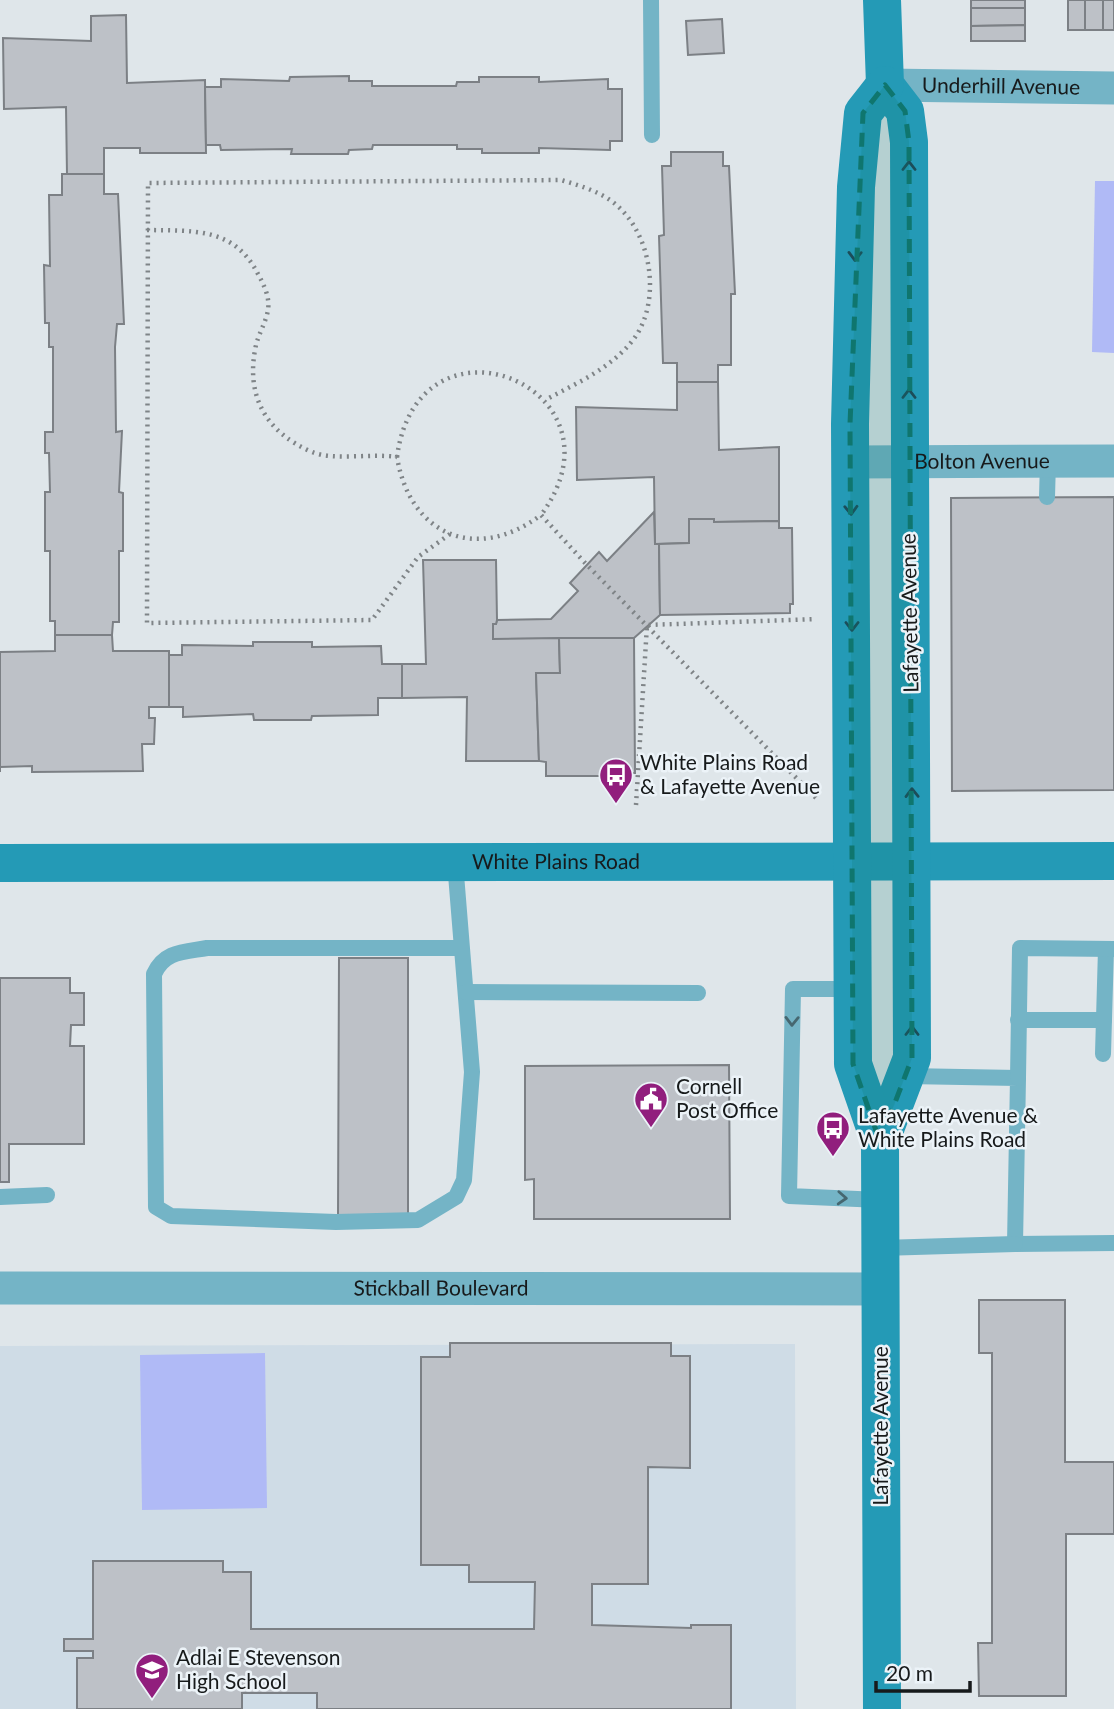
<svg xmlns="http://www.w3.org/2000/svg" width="1114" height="1709" viewBox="0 0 1114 1709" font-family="Lato,sans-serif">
<rect width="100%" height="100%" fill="#dfe6ea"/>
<!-- built -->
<polygon fill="#cfdce6" points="795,1344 796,1709 0,1709 0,1346"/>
<!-- green -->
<g fill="#b0baf6">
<polygon points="1095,181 1114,181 1114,353 1092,352"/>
<polygon points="265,1353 267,1508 142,1510 140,1355"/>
</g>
<!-- building -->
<g fill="#bdc1c7" stroke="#7c8085" stroke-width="2">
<rect x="971" y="0" width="54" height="8"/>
<rect x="1068" y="0" width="17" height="30"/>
<rect x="1085" y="0" width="18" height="30"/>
<rect x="1103" y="0" width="11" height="30"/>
<polygon points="971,8 1025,8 1025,25 971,26"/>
<polygon points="126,15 127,83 205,80 206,153 140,153 140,148 104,148 104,174 67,174 66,107 4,109 3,38 91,41 91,16"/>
<polygon points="722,19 724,53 688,55 686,21"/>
<polygon points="1025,25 1025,41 971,41 971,26"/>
<polygon points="349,76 349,81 372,81 372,86 456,86 457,82 479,82 479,77 539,77 539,82 608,79 608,89 622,89 622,141 610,141 610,150 539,148 539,153 482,153 482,149 457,149 457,145 373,145 372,149 349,150 348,154 291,154 292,149 221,150 220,145 206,145 205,87 221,87 221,79 289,81 290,77"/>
<polygon points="671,152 723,152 723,166 729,166 735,294 731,294 731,365 718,365 718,382 677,382 677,363 663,363 659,236 664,235 662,166 671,166"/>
<polygon points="62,174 104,174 104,194 118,194 124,324 117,324 115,347 116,432 122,431 119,492 123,493 123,551 119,551 119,622 113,622 112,635 55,635 55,621 50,621 50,551 45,551 45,492 50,492 49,453 45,453 45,432 53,432 53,347 49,347 49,323 45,323 44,265 50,266 49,195 62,195"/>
<polygon points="677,382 718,382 719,450 779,447 779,521 714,522 714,519 689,519 689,543 655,544 654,477 577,480 576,407 677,410"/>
<polygon points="1114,497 1114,790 952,791 951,498"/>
<polygon points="654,512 655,544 659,544 660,615 634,638 493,639 493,624 496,624 497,620 551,619 578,591 570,583 599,552 607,561"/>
<polygon points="689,519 714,519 714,522 779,521 779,528 792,528 793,604 790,604 790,613 660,615 659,544 689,543"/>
<polygon points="423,560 496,560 497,620 496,624 493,624 493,639 559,638 560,673 536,673 539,761 466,761 467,697 402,698 402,664 426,664"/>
<polygon points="55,635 112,635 113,651 169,651 169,707 149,707 149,718 155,718 154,744 142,744 143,771 32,772 32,766 0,767 0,772 0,652 55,651"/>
<polygon points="559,638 634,638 635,773 623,773 623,776 546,776 546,762 539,761 536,673 560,673"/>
<polygon points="253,642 312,642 312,647 381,646 382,664 402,664 402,698 378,698 378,715 312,716 311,720 254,720 253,714 183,717 183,707 169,707 169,655 182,655 182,645 253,646"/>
<polygon points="339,958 408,958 408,1216 338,1216"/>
<polygon points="0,978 70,978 70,993 84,993 84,1025 71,1025 70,1046 84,1046 84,1144 9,1144 9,1182 0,1182"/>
<polygon points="729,1065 730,1219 534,1219 534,1179 525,1180 525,1066"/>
<polygon points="979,1300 1065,1300 1065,1462 1114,1462 1114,1534 1066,1534 1066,1696 979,1696 978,1643 992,1643 992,1353 979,1353"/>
<polygon points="450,1343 671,1343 671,1356 690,1356 690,1468 648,1467 648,1584 592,1584 592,1625 691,1628 691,1625 731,1625 731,1709 317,1709 317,1693 242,1693 242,1709 77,1709 77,1658 93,1658 93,1651 64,1651 64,1639 93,1639 93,1561 223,1561 223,1572 251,1572 251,1629 534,1629 535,1582 469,1582 469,1565 421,1565 421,1357 450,1357"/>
</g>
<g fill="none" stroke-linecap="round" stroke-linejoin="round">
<!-- path -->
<g stroke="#7f8487" stroke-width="4.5" stroke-dasharray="2 5" stroke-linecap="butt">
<path d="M 147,230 C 194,231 234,227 258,274 C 264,285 270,297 268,310 C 266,322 259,333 256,345 C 245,395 265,432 312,452 C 334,461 372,453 397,457 C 410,536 477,563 541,515 L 587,565 L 818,800"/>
<path d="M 397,457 C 418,299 635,388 541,515"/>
<path d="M 450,534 L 418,557 L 372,620 L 147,623 L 148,183 L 561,180 C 578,185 595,190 610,200 C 652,229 663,301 633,340 C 610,369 577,383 545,400"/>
<polyline points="636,805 647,625 816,619"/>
</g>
<!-- lane -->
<g stroke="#74b4c6" stroke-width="16">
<polyline points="651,0 652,135"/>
<polyline points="1047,497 1048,461"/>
<path d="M 455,862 L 472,1072 L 464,1180 L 456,1197 L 418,1220 L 336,1222 L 171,1216 L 156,1207 L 154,974 C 164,951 184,952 207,948 L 462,948"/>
<polyline points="853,989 793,989 789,1196 880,1200"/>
<polyline points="466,992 698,993"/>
<polyline points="1018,1020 1104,1020"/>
<polyline points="1103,1054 1106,949"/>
<polyline points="906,1076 1018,1078 1015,1244 1114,1243"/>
<polyline points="1018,1078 1020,948 1114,949"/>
<polyline points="0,1197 47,1195"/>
<polyline points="881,1248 1015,1244"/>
</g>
<!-- street -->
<g stroke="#74b4c6" stroke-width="33">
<path id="s1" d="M 885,85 L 1114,88"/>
<path id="s2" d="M 851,462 L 1114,461"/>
<path id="s3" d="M 0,1288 L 880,1289"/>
</g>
<!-- secondary -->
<g stroke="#249ab6" stroke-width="38">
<path id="s4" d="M 0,863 L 1114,861"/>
<polyline points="880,1142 912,1058 909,142 905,111 885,85 882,0"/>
<polyline points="882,1709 880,1142 853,1064 850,424 856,187 863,113 885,85"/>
</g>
</g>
<!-- one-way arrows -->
<defs><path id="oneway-chevron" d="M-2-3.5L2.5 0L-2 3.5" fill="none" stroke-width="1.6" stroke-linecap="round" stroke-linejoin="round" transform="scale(1.75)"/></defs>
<g stroke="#1c4d59">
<use href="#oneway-chevron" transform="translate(909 166) rotate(-90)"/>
<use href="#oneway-chevron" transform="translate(855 256) rotate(91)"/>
<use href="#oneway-chevron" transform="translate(909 394) rotate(-90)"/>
<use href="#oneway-chevron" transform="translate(851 510) rotate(88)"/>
<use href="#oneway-chevron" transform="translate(852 626) rotate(90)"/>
<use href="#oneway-chevron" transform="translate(912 793) rotate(-91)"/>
<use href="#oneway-chevron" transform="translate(912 1031) rotate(-90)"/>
</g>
<g stroke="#466770">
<use href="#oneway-chevron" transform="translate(792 1021) rotate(91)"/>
<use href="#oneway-chevron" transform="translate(842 1198) rotate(3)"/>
</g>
<!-- marked area -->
<path fill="#0f766e" fill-opacity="0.2" stroke="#0f766e" stroke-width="5" stroke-dasharray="14 9" stroke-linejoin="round" d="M 885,85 L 905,111 L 909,142 L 912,1058 L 880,1142 L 853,1064 L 850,424 L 863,113 Z"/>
<!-- icons -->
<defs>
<g id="bus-pin" transform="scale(1.75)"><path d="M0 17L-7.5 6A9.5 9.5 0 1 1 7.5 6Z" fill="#911e7d" stroke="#ecf3f8"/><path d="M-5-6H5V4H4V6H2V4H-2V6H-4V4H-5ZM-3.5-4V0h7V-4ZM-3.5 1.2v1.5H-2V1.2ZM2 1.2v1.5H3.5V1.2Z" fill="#fff"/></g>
<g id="civic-pin" transform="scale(1.75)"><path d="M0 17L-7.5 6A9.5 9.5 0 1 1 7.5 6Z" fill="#911e7d" stroke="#ecf3f8"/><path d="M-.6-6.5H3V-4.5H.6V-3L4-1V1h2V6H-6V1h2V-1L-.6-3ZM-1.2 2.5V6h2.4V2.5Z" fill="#fff"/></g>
<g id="school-pin" transform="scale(1.75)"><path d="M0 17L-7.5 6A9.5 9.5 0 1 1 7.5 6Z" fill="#911e7d" stroke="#ecf3f8"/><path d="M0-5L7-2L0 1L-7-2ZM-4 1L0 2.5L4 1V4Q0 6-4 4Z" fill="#fff"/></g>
</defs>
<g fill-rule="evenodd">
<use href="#bus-pin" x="616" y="775"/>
<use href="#civic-pin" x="651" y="1099"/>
<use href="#bus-pin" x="833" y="1128"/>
<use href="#school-pin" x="152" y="1670"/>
</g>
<g text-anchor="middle" stroke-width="5" stroke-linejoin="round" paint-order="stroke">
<!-- street labels -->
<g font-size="21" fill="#171a1b" stroke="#ecf3f8">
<text dy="7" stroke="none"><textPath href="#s1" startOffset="116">Underhill Avenue</textPath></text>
<text dy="7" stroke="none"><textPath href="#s2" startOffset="131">Bolton Avenue</textPath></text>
<text transform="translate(910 613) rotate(-91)" y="7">Lafayette Avenue</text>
<text dy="7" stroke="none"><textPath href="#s4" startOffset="556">White Plains Road</textPath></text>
<text dy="7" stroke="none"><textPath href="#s3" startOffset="441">Stickball Boulevard</textPath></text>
<text transform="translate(881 1426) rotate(-90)" y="7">Lafayette Avenue</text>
</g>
<!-- poi labels -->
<g font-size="21" fill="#171a1b" stroke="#ecf3f8" text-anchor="start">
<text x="640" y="770">White Plains Road<tspan x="640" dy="24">&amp; Lafayette Avenue</tspan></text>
<text x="676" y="1094">Cornell<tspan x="676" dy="24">Post Office</tspan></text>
<text x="858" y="1123">Lafayette Avenue &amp;<tspan x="858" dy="24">White Plains Road</tspan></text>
<text x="176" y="1665">Adlai E Stevenson<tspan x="176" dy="24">High School</tspan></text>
</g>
</g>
<!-- scale -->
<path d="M876 1681v10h94v-10" fill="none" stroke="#171a1b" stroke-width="3.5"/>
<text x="886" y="1681" font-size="21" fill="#171a1b" stroke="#ecf3f8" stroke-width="5" paint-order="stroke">20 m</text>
</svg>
